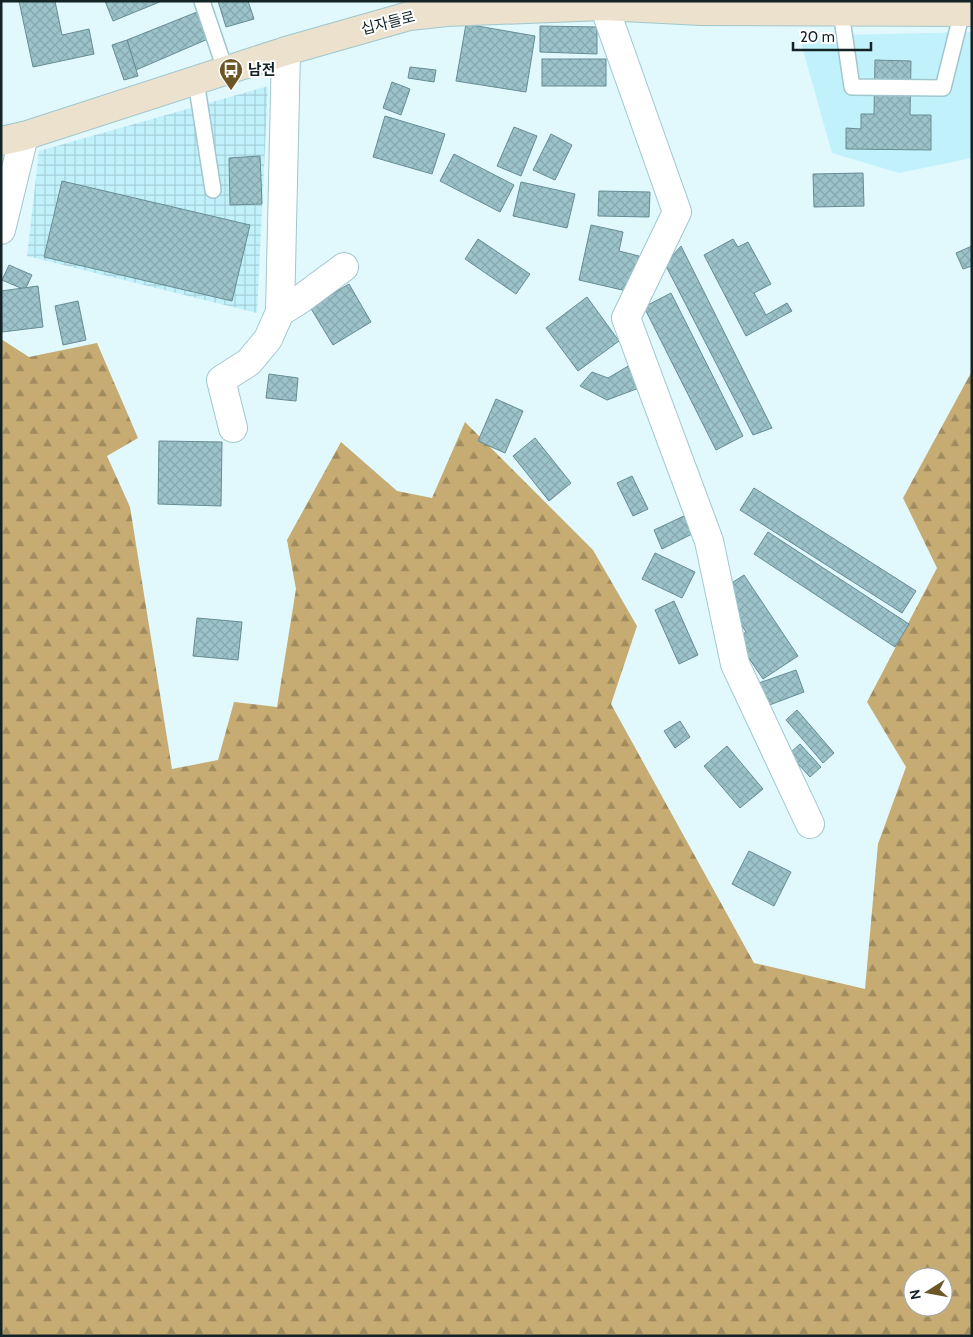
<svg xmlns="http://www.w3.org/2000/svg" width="973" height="1337" viewBox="0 0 973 1337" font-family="Cabin,'Noto Sans KR',sans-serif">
<defs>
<pattern id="industrial-grid" width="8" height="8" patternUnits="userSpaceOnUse" patternTransform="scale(1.25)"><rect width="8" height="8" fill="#c1f2fc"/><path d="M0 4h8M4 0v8" fill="none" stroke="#a5cfd8"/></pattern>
<pattern id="forest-firs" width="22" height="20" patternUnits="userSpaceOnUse" patternTransform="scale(1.25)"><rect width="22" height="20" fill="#c6ab73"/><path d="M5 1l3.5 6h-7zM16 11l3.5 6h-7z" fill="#a08b5e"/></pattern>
<pattern id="building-cross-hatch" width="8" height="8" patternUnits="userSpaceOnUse" patternTransform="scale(1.25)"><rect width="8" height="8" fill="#9cc3ca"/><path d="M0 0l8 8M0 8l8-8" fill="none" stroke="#86a7ad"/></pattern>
</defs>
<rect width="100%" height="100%" fill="#e1f8fd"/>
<!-- built -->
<polygon fill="#c1f2fc" points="972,32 972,158 899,173 832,153 799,36"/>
<!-- industrial -->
<polygon fill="url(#industrial-grid)" points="268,86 257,313 27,256 39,151"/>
<!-- forest -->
<path fill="url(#forest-firs)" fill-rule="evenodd" d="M 1,339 L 29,357 L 97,343 L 138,438 L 107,456 L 130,507 L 172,769 L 218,760 L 234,702 L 277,707 L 296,589 L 287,540 L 341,442 L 397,491 L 432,498 L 465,422 L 593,550 L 637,626 L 611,704 L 754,963 L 865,989 L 878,844 L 906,767 L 867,702 L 937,568 L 903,498 L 972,371 L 972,1336 L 1,1336 ZM 913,1277 L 943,1277 L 943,1307 L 913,1307 Z"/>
<!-- building -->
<g fill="url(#building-cross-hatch)" stroke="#678c94">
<polygon points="19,1 55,1 62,35 89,29 94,54 33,67"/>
<polygon points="105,1 162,1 113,21"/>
<polygon points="218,1 248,1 254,19 226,27"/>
<polygon points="197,12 208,39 136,70 127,40"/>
<polygon points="466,24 535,36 526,92 456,81"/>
<polygon points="540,26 597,27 597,54 540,52"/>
<polygon points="127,40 138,76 124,80 112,45"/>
<rect x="542" y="59" width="64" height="27"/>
<polygon points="875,60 911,61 910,115 931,115 931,150 846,149 846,128 861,129 861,114 874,114"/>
<polygon points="410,67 436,70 434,82 408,78"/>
<polygon points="392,82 410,89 401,115 383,108"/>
<polygon points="385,116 445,134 432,174 373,157"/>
<polygon points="514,127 537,136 521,176 497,166"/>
<polygon points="551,134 572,145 555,180 533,170"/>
<polygon points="454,154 514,185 500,212 440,181"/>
<polygon points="260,156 262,204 230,205 229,158"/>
<polygon points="863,173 864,206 814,207 813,174"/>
<polygon points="62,181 250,225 232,301 44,257"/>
<polygon points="521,182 575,194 567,228 513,216"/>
<polygon points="599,191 650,192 649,217 598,216"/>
<polygon points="591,225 623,232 619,251 639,256 631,292 579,280"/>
<polygon points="478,239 530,274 516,294 465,259"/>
<polygon points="733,239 738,247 748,242 771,284 754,293 766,315 787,303 792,311 746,336 704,255"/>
<polygon points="681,246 772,428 753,435 665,264"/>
<polygon points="972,246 972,266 963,269 956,253"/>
<polygon points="9,265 32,275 25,290 2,280"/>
<polygon points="349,284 371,322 333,345 310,307"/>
<polygon points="38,286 43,327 2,332 1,291"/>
<polygon points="671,293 743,436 716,450 644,307"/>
<polygon points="587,297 619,341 578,371 546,328"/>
<polygon points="78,301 86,340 63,345 55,306"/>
<polygon points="630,365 639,388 607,400 580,386 592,372 608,378"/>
<polygon points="269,374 298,378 296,401 266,398"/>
<polygon points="496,399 523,411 505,453 478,441"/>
<polygon points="535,438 571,483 549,501 513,456"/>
<polygon points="159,441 222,442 221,506 158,504"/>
<polygon points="632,476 648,509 633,516 617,483"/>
<polygon points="754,488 916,591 902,613 740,510"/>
<polygon points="684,516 692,534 662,549 654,530"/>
<polygon points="768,532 909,624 895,647 754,554"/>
<polygon points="655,553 695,572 682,598 642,579"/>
<polygon points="744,575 798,656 763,679 736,639 746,632 732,611 730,584"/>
<polygon points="674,601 698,655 679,664 655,610"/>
<polygon points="197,618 242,622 238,660 193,656"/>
<polygon points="796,670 804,692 764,707 756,684"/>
<polygon points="797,710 834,753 823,763 786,720"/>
<polygon points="680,721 690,737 675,748 664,731"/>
<polygon points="800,744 821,767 810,777 789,754"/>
<polygon points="727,746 763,789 740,808 704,766"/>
<polygon points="749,851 791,872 774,906 732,884"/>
</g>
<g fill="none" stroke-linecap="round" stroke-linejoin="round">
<!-- service casing -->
<g stroke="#a0c7ce" stroke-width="18">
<g id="service">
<polyline points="202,1 226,72"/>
<polyline points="841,12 852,87 943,88 962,12"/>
<polyline points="196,81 213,190"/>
</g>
</g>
<!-- minor casing -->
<g stroke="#a0c7ce" stroke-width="30">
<g id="minor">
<polyline points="604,6 677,212 626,318 709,541 735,664 810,824"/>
<polyline points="1,230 24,136"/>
<polyline points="280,312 298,301 344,267"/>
<polyline points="233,428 221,380 249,362 268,339 280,312 286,51"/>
</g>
</g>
<!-- secondary casing -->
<g stroke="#a0c7ce" stroke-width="30">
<polyline id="secondary" points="1,141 24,136 286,51 409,16 447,12 604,6 701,11 972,12"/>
</g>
<!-- service -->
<use href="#service" stroke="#fff" stroke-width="15"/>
<!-- minor -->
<use href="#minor" stroke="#fff" stroke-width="28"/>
<!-- secondary -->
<use href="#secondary" stroke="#ebe1cd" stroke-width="28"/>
</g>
<!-- icons -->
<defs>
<g id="bus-pin" transform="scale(1.25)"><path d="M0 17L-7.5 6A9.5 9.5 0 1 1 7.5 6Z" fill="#6d5626" stroke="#fff"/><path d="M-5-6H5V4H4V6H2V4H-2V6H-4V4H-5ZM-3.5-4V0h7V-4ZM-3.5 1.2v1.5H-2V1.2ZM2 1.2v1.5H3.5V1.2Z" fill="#fff"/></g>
</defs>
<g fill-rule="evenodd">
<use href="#bus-pin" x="231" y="70"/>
</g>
<g text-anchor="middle" stroke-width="4" stroke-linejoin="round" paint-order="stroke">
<!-- street labels -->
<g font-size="15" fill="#132326" stroke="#fff">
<text transform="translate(388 23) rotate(-14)" y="5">십자들로</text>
</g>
<!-- poi labels -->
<g font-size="15" font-weight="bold" fill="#132326" stroke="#fff" text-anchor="start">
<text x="248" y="75">남전</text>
</g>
</g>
<!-- border -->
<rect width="973" height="1337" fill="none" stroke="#132326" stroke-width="5"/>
<!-- north arrow -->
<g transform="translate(928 1292) rotate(259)"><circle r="24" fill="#ffffff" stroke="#a1a7a8"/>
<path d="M0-4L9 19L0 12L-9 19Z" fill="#6d5626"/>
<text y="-8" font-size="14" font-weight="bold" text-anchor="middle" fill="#132326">N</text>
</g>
<!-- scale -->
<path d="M793 42v8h78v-8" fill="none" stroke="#132326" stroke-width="2.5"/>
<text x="800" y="42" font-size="15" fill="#132326" stroke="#ffffff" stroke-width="4" paint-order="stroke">20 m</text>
</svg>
